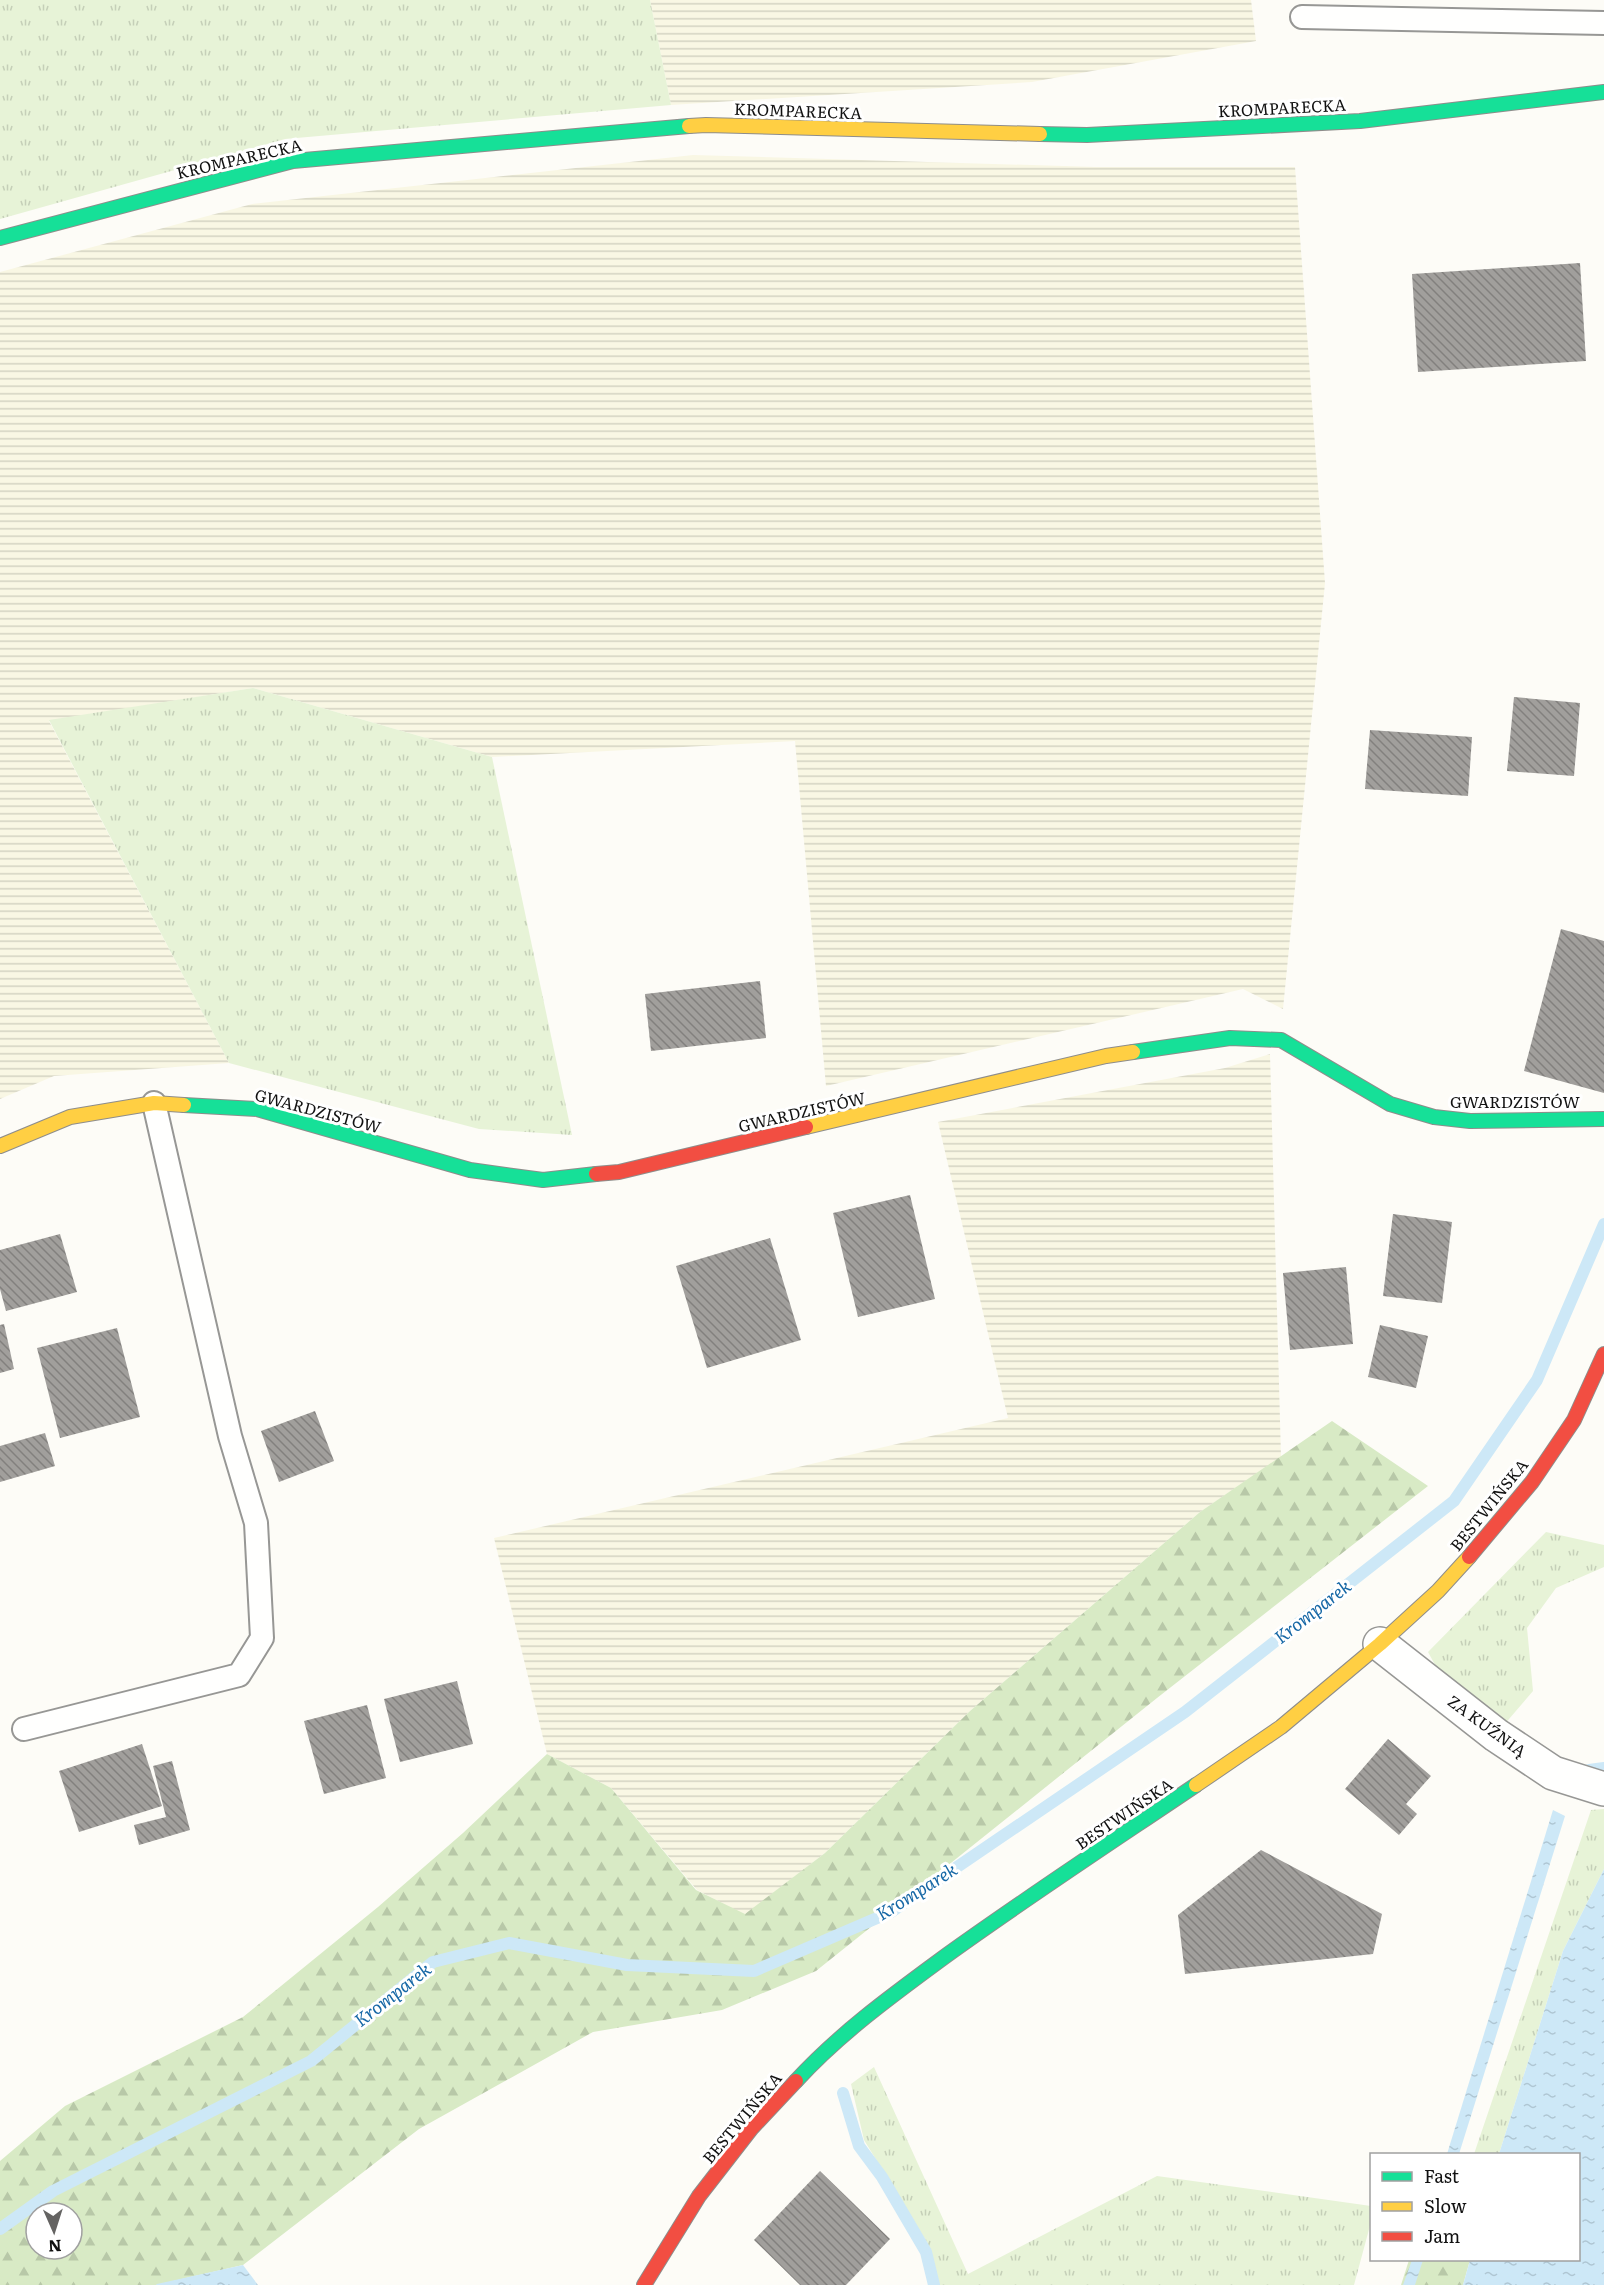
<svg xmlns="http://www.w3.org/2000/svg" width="1604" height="2285" viewBox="0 0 1604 2285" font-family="Literata,serif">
<defs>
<pattern id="farmland-rules" width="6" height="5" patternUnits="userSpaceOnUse" patternTransform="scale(1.5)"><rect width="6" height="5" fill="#f9f7e4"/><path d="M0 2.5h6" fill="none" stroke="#d4d3c3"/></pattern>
<pattern id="grass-tufts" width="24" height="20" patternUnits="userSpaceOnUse" patternTransform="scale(1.5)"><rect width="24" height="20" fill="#e7f3d7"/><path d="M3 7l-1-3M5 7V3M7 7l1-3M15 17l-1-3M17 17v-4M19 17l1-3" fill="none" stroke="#c5cfb8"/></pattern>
<pattern id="forest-firs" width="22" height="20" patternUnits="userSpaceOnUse" patternTransform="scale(1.5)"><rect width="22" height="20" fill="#d8eac5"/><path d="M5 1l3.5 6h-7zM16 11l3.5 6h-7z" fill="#b8c8a8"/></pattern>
<pattern id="water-ripples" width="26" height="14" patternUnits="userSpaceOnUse" patternTransform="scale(1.5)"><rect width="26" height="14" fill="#cde8f7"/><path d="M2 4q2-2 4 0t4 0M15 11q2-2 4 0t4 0" fill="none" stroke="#afc6d3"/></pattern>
<pattern id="building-back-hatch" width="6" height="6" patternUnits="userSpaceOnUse" patternTransform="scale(1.5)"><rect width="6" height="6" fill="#a19f9c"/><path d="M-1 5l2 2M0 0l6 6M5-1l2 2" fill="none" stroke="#82807e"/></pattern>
</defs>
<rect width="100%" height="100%" fill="#fdfcf7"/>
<!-- farmland -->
<g fill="url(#farmland-rules)">
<polygon points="650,0 1251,0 1256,41 1032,82 671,105"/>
<polygon points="693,155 1096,167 1295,167 1325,583 1283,1009 1243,989 826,1086 795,741 492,757 253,688 49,721 229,1063 54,1076 0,1099 0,272 252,204"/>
<polygon points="1270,1054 1281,1457 1200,1512 970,1711 825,1853 745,1915 697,1890 611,1788 547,1754 494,1538 1008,1418 938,1122 1225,1068"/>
</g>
<!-- grass -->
<g fill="url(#grass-tufts)">
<polygon points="0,0 650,0 671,105 285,139 0,219"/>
<polygon points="253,688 492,757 572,1135 479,1129 229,1063 49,720"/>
<polygon points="1546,1532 1604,1545 1604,1567 1556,1588 1527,1628 1533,1691 1503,1726 1439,1672 1428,1652"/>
<polygon points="1604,1809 1604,1869 1563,1951 1499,2154 1474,2154 1591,1810"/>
<polygon points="874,2067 968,2274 1157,2176 1371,2206 1371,2222 1354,2285 939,2285 928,2244 864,2140 851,2084"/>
</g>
<!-- forest -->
<g fill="url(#forest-firs)" fill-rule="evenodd">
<path d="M 1332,1421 L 1428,1486 L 1157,1698 L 816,1971 L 722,2010 L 593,2032 L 419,2129 L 243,2265 L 156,2285 L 0,2285 L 0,2161 L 65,2106 L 243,2017 L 378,1907 L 463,1833 L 547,1754 L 611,1788 L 696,1890 L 745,1914 L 825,1853 L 970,1711 L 1200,1512 ZM 36,2213 L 72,2213 L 72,2249 L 36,2249 Z"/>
<polygon points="1409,2260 1470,2260 1463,2285 1401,2285"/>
</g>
<!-- water -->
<g fill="url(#water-ripples)">
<polygon points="1553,1810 1565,1816 1459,2154 1447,2154"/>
<polygon points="1604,1869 1604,2285 1463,2285 1470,2260 1578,2260 1578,2154 1499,2154 1563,1951"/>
<polygon points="1412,2260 1423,2260 1415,2285 1403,2285"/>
<polygon points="243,2265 258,2285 156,2285 157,2284"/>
</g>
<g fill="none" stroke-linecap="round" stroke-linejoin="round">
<!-- stream -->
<g stroke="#cde8f7" stroke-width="12">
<polyline points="1589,1770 1604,1768"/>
<polyline points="843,2093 859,2146 882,2177 926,2252 934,2285"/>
<polyline points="0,2229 53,2191 311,2061 433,1962 509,1943 627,1965 754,1971 891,1912 1185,1712 1454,1501 1537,1380 1604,1224"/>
</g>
</g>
<!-- building -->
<g fill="url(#building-back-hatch)">
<polygon points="1580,263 1586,361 1418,372 1412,274"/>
<polygon points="1514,697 1580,703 1574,776 1507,771"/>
<polygon points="1370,730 1472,737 1468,796 1365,789"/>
<polygon points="1561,929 1604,941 1604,1093 1524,1071"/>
<polygon points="760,981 766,1038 651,1051 645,994"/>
<polygon points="910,1195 935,1299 858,1317 833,1213"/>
<polygon points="1393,1214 1452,1222 1442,1303 1383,1296"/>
<polygon points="60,1234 77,1292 6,1311 0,1289 0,1250"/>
<polygon points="770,1238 801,1340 707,1368 676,1266"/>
<polygon points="1346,1267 1353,1344 1290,1350 1283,1273"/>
<polygon points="4,1324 14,1369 0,1373 0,1325"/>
<polygon points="1380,1325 1428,1336 1416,1388 1368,1377"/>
<polygon points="117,1328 140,1417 60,1438 37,1348"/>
<polygon points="315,1411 334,1461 279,1482 261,1431"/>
<polygon points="45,1433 55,1466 0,1482 0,1446"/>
<polygon points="457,1681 473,1744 400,1762 384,1699"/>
<polygon points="367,1705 386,1778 324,1794 304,1721"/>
<polygon points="1388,1739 1431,1776 1406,1804 1417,1814 1399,1835 1345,1789"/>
<polygon points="142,1744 162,1806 79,1832 59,1771"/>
<polygon points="172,1761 190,1830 139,1845 134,1825 166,1817 153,1766"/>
<polygon points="1261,1850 1382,1914 1373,1954 1185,1974 1178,1915"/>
<polygon points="820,2171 890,2239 846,2285 800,2285 754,2240"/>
</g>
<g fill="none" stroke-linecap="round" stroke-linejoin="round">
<!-- lane casing -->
<g stroke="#979795" stroke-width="26">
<g id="lane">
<polyline points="1302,17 1604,23"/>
<polyline points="24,1729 239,1675 262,1638 256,1523 230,1436 154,1103"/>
</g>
</g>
<!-- street casing -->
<g stroke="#979795" stroke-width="36">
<polyline id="street" points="1380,1644 1496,1735 1553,1773 1604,1789"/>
</g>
<!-- fast casing -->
<g stroke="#8e8d8b" stroke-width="16">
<g id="fast">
<polyline points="1040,134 1087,135 1360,121 1604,92"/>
<polyline points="0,238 293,161 689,126"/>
<polyline points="1133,1052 1230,1038 1281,1040 1390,1104 1434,1117 1470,1121 1604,1119"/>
<polyline points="184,1105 257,1109 470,1170 543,1180 596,1174"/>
<path d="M 796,2081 C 840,2033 894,1994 947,1955 C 1029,1896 1113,1841 1196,1785"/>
</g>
</g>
<!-- slow casing -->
<g stroke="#8e8d8b" stroke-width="16">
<g id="slow">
<polyline points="689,126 706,125 1040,134"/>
<polyline points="806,1127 1106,1056 1133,1052"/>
<polyline points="0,1146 70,1117 154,1103 184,1105"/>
<polyline points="1196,1785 1281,1727 1380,1644 1438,1591 1469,1557"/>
</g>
</g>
<!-- jam casing -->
<g stroke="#8e8d8b" stroke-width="16">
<g id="jam">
<polyline points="596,1174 619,1172 806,1127"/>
<polyline points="1469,1557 1532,1482 1574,1420 1604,1354"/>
<polyline points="644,2285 699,2196 751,2129 796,2081"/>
</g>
</g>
<!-- lane -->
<use href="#lane" stroke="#fffffe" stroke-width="22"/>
<!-- street -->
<use href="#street" stroke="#fffffe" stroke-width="33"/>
<!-- fast -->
<use href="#fast" stroke="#16e098" stroke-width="14"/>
<!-- slow -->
<use href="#slow" stroke="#ffcf43" stroke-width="14"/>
<!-- jam -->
<use href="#jam" stroke="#f24e42" stroke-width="14"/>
</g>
<g text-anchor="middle" stroke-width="6" stroke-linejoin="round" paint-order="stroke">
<!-- street labels -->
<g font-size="16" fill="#111" stroke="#fff">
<text transform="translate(1282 108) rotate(-3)" y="6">KROMPARECKA</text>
<text transform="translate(798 111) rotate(2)" y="6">KROMPARECKA</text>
<text transform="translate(239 159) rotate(-13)" y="6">KROMPARECKA</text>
<text x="1515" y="1108">GWARDZISTÓW</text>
<text transform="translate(318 1111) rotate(15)" y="6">GWARDZISTÓW</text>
<text transform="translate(802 1112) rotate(-13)" y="6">GWARDZISTÓW</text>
<text transform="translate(1489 1505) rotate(-51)" y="6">BESTWIŃSKA</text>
<text transform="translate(1487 1726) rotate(36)" y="6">ZA KUŹNIĄ</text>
<text transform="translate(1124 1814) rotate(-34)" y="6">BESTWIŃSKA</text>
<text transform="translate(742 2118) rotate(-50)" y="6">BESTWIŃSKA</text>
</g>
<!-- water labels -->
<g font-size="18" font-style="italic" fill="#1768a6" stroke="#fff">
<text transform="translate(1313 1612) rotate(-38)" y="6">Kromparek</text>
<text transform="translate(917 1892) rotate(-32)" y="6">Kromparek</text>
<text transform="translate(393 1995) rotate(-38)" y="6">Kromparek</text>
</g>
</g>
<!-- legend -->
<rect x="1370" y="2153" width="210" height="108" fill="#ffffff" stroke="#a0a0a0" stroke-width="1.5"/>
<rect x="1382" y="2172" width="30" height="9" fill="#16e098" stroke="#a0a0a0" stroke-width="1.5"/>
<text x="1424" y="2183" font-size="18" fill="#111111">Fast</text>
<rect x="1382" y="2202" width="30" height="9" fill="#ffcf43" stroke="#a0a0a0" stroke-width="1.5"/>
<text x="1424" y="2213" font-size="18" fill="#111111">Slow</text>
<rect x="1382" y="2232" width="30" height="9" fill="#f24e42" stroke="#a0a0a0" stroke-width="1.5"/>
<text x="1424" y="2243" font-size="18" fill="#111111">Jam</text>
<!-- north arrow -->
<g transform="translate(54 2231) rotate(177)"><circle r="28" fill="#ffffff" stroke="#a0a0a0" stroke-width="1.5"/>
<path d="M0-4.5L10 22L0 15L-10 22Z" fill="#646362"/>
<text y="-9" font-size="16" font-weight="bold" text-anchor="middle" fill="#111111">N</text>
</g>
</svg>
